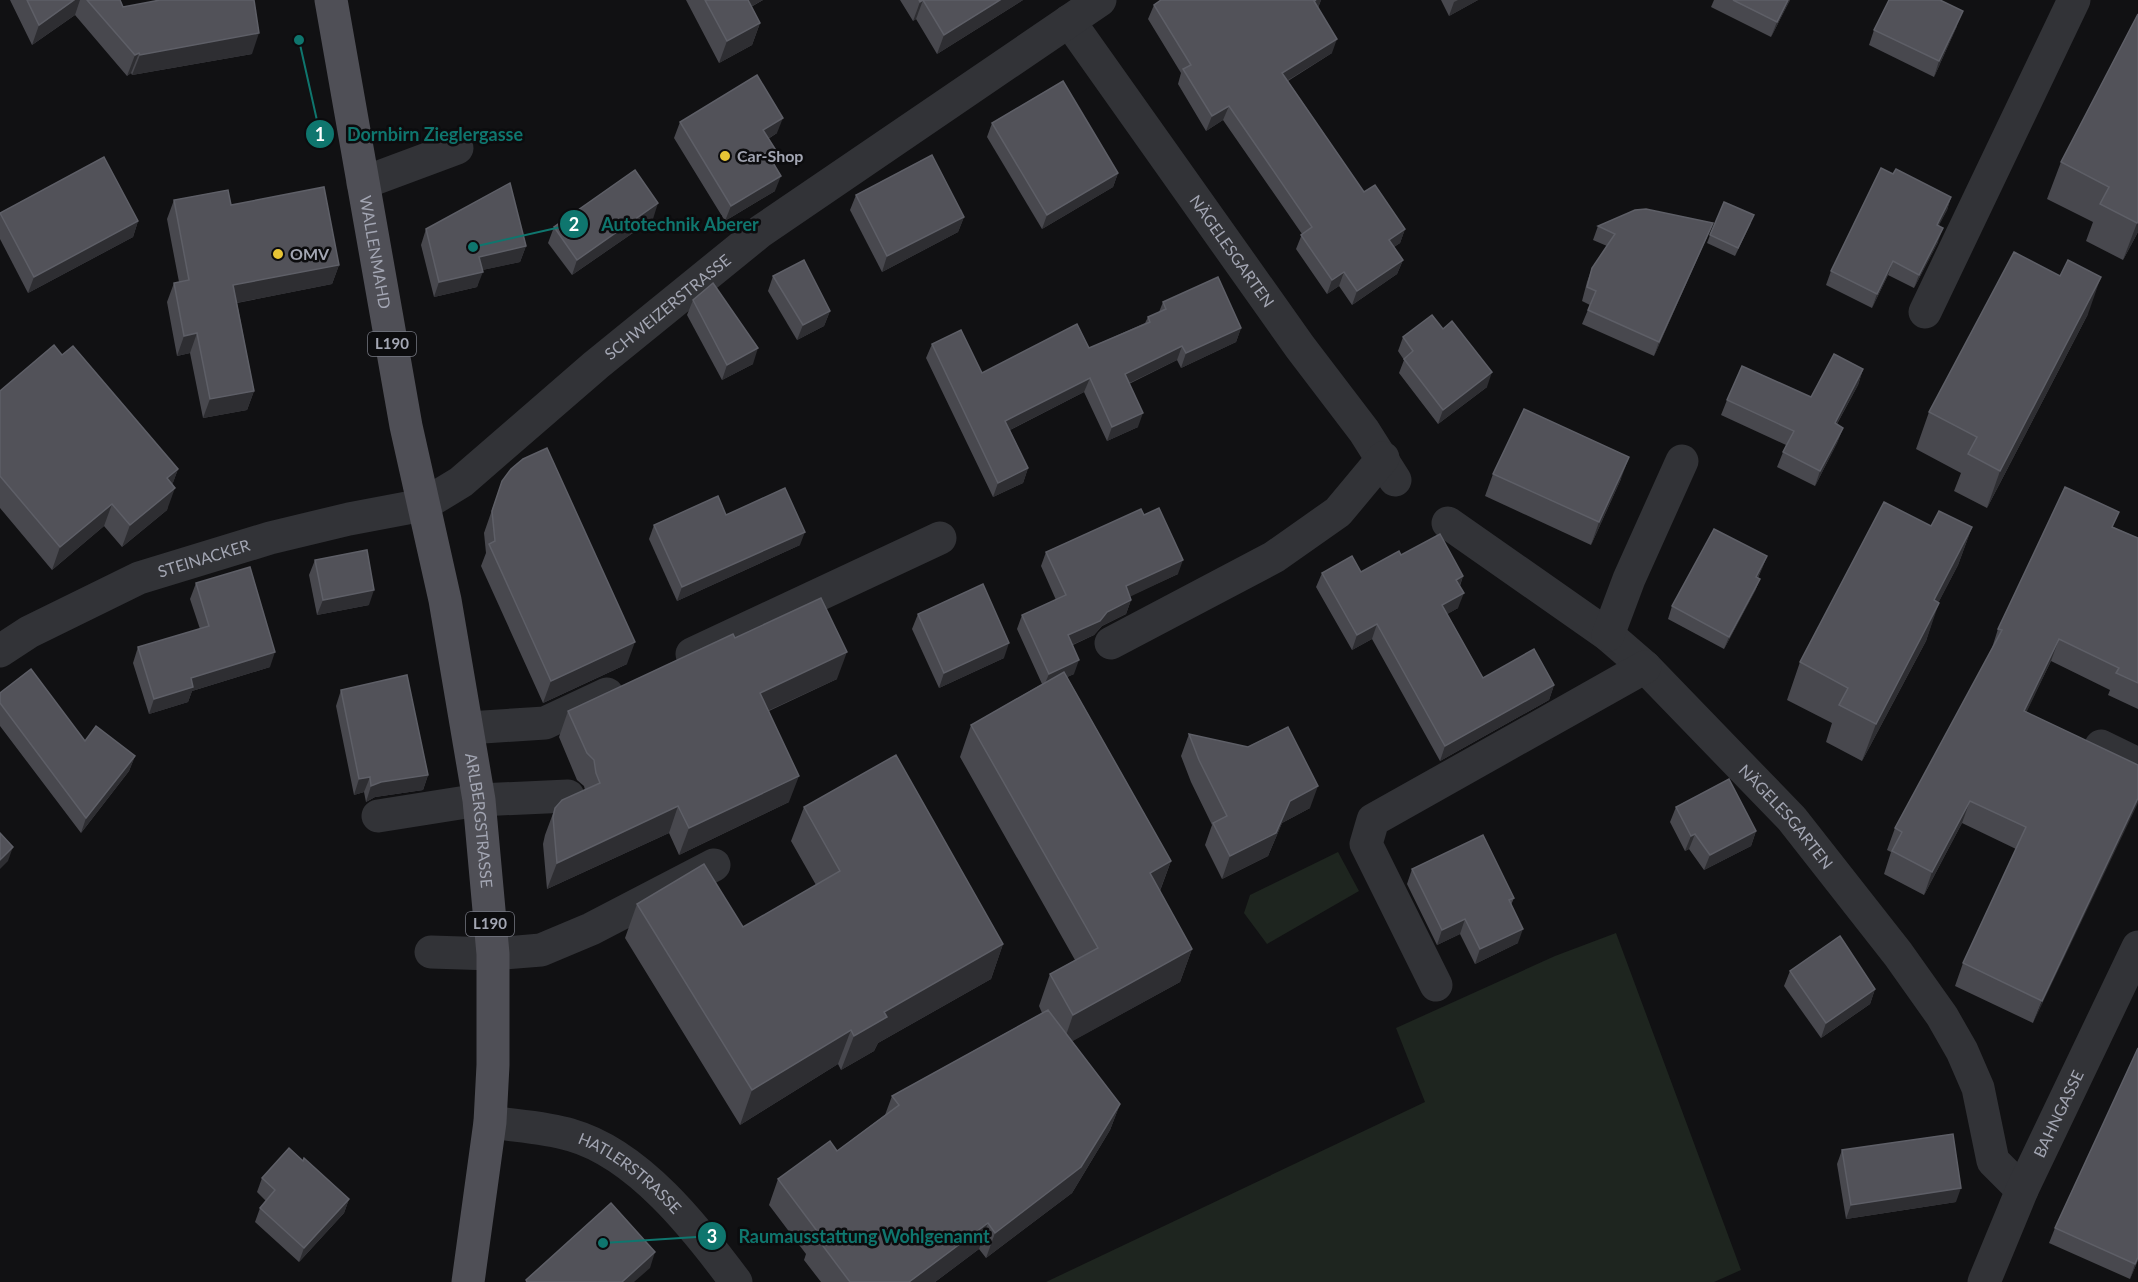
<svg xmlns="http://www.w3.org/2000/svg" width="2138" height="1282" viewBox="0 0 2138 1282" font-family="Lato,sans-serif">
<rect width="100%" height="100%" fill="#111113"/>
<!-- green -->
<g fill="#1e251f">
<polygon points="1338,852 1359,891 1267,944 1244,913 1250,895"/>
<polygon points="1616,933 1741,1270 1714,1282 1046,1282 1425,1102 1396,1028 1555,956"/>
</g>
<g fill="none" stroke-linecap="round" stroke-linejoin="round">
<!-- minor -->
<g stroke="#323337" stroke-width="33">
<path id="s1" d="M 1069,21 L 1300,347 L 1364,431 L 1395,480"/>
<polyline points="363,183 457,148"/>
<polyline points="1925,312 2074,0"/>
<path id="s2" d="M 1448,523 L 1608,635 L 1645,667 L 1792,819 L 1898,954 L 1942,1016 L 1962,1051 L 1978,1088 L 1993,1161 L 2022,1190"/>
<polyline points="1608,635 1629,579 1682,461"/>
<polyline points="1111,643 1274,557 1338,512 1383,458"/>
<path id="s3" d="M 0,651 L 29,632 L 139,578 L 270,538 L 349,519 L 423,505 L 461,482 L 596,365 L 761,231 L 1100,0"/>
<polyline points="692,654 940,538"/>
<polyline points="468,728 545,723 607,694"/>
<polyline points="2101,746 2138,764"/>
<polyline points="378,816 479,800 568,796"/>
<polyline points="431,952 493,954 541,950 591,929 714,865"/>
<polyline points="1436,985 1366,844 1373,820 1645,667"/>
<path id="s4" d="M 490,1122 C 517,1126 545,1127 571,1135 C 638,1154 696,1228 736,1282"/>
<path id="s5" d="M 1984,1282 L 2022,1190 L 2138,947"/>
</g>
<!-- major -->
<path stroke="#4f4f56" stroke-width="33" id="s6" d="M 331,0 L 406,426 L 445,600 L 479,800 L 493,954 L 493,1065 L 490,1122 L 468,1282"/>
</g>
<!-- wall -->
<g fill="#48484e">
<polygon points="10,0 120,0 123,7 252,54 132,75 131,73 127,76 75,15 32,45"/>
<polygon points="686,0 763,0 751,7 760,23 752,45 719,63"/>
<polygon points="900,0 1023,0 937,54 916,19 913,21"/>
<polygon points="1161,0 1321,0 1318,8 1332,53 1288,81 1364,192 1405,229 1400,243 1394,247 1403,260 1397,274 1352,305 1339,286 1327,294 1296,249 1302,234 1223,120 1206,131 1178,84 1181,73 1148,19 1154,5"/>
<polygon points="1441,0 1478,0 1449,16"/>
<polygon points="1714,0 1790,0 1771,37 1711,7"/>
<polygon points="2138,14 2138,232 2123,260 2086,241 2093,222 2047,199 2061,162"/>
<polygon points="1957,26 1934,77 1869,45 1874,30"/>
<polygon points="680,122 777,133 768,139 775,191 725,221 674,138"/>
<polygon points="992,123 1118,173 1113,187 1042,229 987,137"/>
<polygon points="1893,174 1951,197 1947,210 1938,226 1938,242 1914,288 1888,275 1872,308 1826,285 1831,271"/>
<polygon points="856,195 964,217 958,232 882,272 850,210"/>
<polygon points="174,200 231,205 339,265 332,284 237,303 254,391 247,410 203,418 190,353 177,356 167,302 174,283 179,282 167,219"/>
<polygon points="0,213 138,221 133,237 28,293 0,239"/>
<polygon points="653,219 572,275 548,243 554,227"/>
<polygon points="1751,223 1735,256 1707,243 1710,235"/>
<polygon points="1598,226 1707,237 1654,356 1582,324 1590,305 1582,301 1587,282 1592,268 1607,246 1593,240"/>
<polygon points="426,229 526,246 520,262 482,270 477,287 434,297 421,245"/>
<polygon points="773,276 830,311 824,326 797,340 768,291"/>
<polygon points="693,300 753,364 722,380 687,315"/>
<polygon points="1163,302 1241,328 1236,342 1181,368 1177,360 1129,384 1138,427 1107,441 1084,392 1010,430 1028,468 1023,483 993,497 926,358 932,344 982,373 1089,348 1145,323 1148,317 1159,312"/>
<polygon points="2088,314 1987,508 1954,491 1961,473 1916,449 1929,412"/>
<polygon points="1403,337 1487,387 1438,424 1399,373 1404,360 1398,351"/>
<polygon points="62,355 178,469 172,485 167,510 122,547 104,526 52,570 0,508 0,391"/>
<polygon points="1863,369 1858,385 1837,424 1843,428 1837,443 1815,486 1777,467 1786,445 1721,415 1727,400 1811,397"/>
<polygon points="1493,474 1621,479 1591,545 1485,496"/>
<polygon points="502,481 627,664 543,703 481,566 486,553 484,533"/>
<polygon points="726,515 800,545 677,601 649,539 654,525"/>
<polygon points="1931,526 1972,527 1958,565 1938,603 1926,641 1862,761 1826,742 1832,723 1787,700 1800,662"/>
<polygon points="2113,527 2138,538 2138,709 2108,695 2110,690 2051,661 2026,712 2138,765 2033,1023 1955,986 1963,963 2016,849 1962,823 1924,895 1884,874 1891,852 1887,850 1895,828 1991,651 1998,629"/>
<polygon points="1046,552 1178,574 1130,596 1131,600 1126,614 1102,626 1094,635 1073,645 1074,674 1067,677 1171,861 1160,891 1192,949 1180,982 1072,1041 1120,1104 1110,1130 1072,1193 986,1258 979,1249 935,1282 821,1282 804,1260 806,1254 769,1205 778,1179 837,1151 885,1115 892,1096 1042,1013 1039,1006 1050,974 1075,960 960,757 971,725 1042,684 1017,629 1022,615 1056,600 1041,566"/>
<polygon points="1401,555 1463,576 1460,586 1458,608 1447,614 1483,678 1554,685 1549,700 1440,761 1372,639 1352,650 1316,587 1322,573 1361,572"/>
<polygon points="1767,556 1758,578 1760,579 1755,591 1724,649 1668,619 1672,606"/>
<polygon points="315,560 369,605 317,615 309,575"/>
<polygon points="196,583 270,667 192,691 188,702 149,714 133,663 138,647 200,629 190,599"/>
<polygon points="918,614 1004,658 939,688 912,629"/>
<polygon points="735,638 837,679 769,711 789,802 679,855 669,833 547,889 543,844 545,835 555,808 585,790 584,786 577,780 559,737 568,711"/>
<polygon points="341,690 428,775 423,790 375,797 366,802 364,792 354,795 336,706"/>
<polygon points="0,693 85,741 135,756 129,771 81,833 0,726"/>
<polygon points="1189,734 1310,808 1282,823 1268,856 1222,879 1205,845 1212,825 1191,782 1181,756"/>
<polygon points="804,807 1003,944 991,979 878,1043 874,1051 841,1070 838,1064 740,1125 625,938 637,904 743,927 816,885 791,841"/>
<polygon points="1676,807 1756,831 1751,846 1704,870 1689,849 1685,851 1670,822"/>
<polygon points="1412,869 1514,898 1511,905 1518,943 1475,964 1460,934 1437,945 1407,884"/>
<polygon points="1790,971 1875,989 1870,1004 1821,1038 1784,986"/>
<polygon points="1842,1150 1956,1202 1846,1219 1837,1164"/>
<polygon points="303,1161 349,1199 344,1213 299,1262 255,1222 260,1208 266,1201 257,1192 262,1178"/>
<polygon points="2055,1228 2138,1260 2130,1279 2049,1243"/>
</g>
<!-- shaded-wall -->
<g fill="#2e2e32">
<polygon points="74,0 80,0 75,15 32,45 39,25"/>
<polygon points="741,0 763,0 736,15"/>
<polygon points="923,0 916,19 913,21 920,2"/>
<polygon points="1000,0 1023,0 937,54 944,35"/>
<polygon points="1316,0 1321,0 1317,10 1314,1"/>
<polygon points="1458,0 1478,0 1449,16 1454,2"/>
<polygon points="1788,0 1790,0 1771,37 1777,22"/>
<polygon points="1963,11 1957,26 1934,77 1939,61"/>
<polygon points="760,23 752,45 719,63 727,41"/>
<polygon points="259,33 252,54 132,75 140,55"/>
<polygon points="1337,39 1332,53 1277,87 1282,73"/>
<polygon points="139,53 131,73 127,76 135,55"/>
<polygon points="1229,106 1223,120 1206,131 1212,116"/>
<polygon points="783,118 777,133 758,145 763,130"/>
<polygon points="777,152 771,167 769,156"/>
<polygon points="1118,173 1113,187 1042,229 1047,215"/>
<polygon points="781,176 775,191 725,221 731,206"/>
<polygon points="1951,197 1947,210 1932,239 1937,225"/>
<polygon points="658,203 653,219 572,275 577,260"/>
<polygon points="964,217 958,232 882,272 887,256"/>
<polygon points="138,221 133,237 28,293 34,277"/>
<polygon points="2138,221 2138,232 2123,260 2137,223"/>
<polygon points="1713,223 1707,237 1654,356 1659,342"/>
<polygon points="1943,228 1938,242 1914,288 1919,275"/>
<polygon points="1405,229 1400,243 1383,254 1389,240"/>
<polygon points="526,246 520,262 473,272 479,257"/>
<polygon points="1403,260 1397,274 1352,305 1357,291"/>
<polygon points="1893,261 1888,275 1872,308 1877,294"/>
<polygon points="339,265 332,284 226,305 233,285"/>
<polygon points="483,272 477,287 434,297 439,282"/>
<polygon points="1344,272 1339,286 1327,294 1332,280"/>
<polygon points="2101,277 2088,314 1987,508 2000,471"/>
<polygon points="830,311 824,326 797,340 803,325"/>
<polygon points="1241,328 1236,342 1181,368 1186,353"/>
<polygon points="197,333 190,353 177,356 184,336"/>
<polygon points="1182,346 1177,360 1119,388 1125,374"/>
<polygon points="758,348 753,364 722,380 727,365"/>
<polygon points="1863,369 1858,385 1829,438 1835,423"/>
<polygon points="1492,372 1487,387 1438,424 1443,410"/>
<polygon points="1090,378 1084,392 1000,435 1005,421"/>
<polygon points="254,391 247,410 203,418 210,399"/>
<polygon points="1143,413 1138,427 1107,441 1112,427"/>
<polygon points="1843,428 1837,443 1815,486 1820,471"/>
<polygon points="1629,457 1621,479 1591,545 1599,522"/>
<polygon points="1028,468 1023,483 993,497 998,483"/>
<polygon points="178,469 170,491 167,478"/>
<polygon points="175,488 167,510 122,547 130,525"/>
<polygon points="112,504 104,526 52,570 60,547"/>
<polygon points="1972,527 1958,565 1920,638 1934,600"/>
<polygon points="805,532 800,545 677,601 682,587"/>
<polygon points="1767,556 1762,569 1752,589 1756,577"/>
<polygon points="1183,560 1178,574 1121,601 1126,586"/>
<polygon points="1463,576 1458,590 1456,580"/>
<polygon points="1760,579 1755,591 1724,649 1729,637"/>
<polygon points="374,590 369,605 317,615 323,600"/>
<polygon points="1464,593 1458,608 1437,620 1442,605"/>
<polygon points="1131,600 1126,614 1102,626 1094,635 1063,649 1068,635 1107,612"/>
<polygon points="1939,603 1926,641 1862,761 1876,724"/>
<polygon points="1377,624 1372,639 1352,650 1357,635"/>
<polygon points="2059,639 2051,661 2016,734 2024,711"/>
<polygon points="635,642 627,664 543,703 551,681"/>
<polygon points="1009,643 1004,658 939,688 944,673"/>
<polygon points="275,652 270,667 192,691 188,702 149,714 154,699 191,678"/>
<polygon points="847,652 837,679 750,719 760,693"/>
<polygon points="1079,660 1074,674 1043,688 1049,674"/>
<polygon points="1554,685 1549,700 1440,761 1445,746"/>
<polygon points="135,756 129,771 81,833 86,818"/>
<polygon points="428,775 423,790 375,797 366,802 371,786 381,782"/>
<polygon points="799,776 789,802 679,855 689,828"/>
<polygon points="370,777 364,792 354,795 359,779"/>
<polygon points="1318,786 1310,808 1282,823 1268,856 1222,879 1230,856 1290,801"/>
<polygon points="2138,798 2138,803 2033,1023 2042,1001"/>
<polygon points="1970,801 1962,823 1924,895 1932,872"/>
<polygon points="678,806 669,833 547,889 557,863"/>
<polygon points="1756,831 1751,846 1704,870 1710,855"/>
<polygon points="1695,834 1689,849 1685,851 1691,836"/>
<polygon points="13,847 8,861 0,869 0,860"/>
<polygon points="1171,861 1159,893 1150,873"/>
<polygon points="1465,919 1460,934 1437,945 1442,930"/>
<polygon points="1523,929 1518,943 1475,964 1480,949"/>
<polygon points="1003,944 991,979 878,1043 874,1051 841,1070 854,1036 884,1012"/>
<polygon points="1192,949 1180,982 1062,1047 1073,1015"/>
<polygon points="1875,989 1870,1004 1821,1038 1826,1023"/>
<polygon points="851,1030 838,1064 740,1125 752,1090"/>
<polygon points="1120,1104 1110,1130 1072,1193 986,1258 995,1233"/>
<polygon points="1961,1188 1956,1202 1846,1219 1851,1205"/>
<polygon points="349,1199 344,1213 299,1262 304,1248"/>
<polygon points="988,1223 979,1249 935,1282 909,1282"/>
<polygon points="655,1252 650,1268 634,1282 622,1282"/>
<polygon points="2138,1257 2138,1260 2130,1279 2135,1264"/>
</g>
<!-- building -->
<g fill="#525259" stroke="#5e5f67" stroke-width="1.5">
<polygon points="27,0 74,0 39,25"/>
<polygon points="87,0 120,0 123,7 160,0 254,0 259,33 140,55 139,53 135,55"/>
<polygon points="705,0 748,0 760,23 727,41"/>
<polygon points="919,0 1000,0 944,35 923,0 920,2"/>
<polygon points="1161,0 1316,0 1314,1 1337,39 1282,73 1364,192 1375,185 1405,229 1389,240 1403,260 1357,291 1344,272 1332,280 1301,235 1312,227 1229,106 1212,116 1183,69 1191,65 1154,5"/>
<polygon points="1733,0 1788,0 1777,22"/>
<polygon points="1889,0 1940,0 1963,11 1939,61 1874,30"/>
<polygon points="2138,14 2138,221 2137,223 2100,204 2109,187 2061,162"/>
<polygon points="757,75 783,118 763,130 777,152 769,156 781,176 731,206 680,122"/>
<polygon points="1063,81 1118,173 1047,215 992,123"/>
<polygon points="932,155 964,217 887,256 856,195"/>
<polygon points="104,157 138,221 34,277 0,213"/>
<polygon points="1881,168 1893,174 1896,169 1951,197 1937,225 1943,228 1919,275 1893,261 1877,294 1831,271"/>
<polygon points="635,170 658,203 577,260 554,227"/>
<polygon points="510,183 526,246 479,257 483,272 439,282 426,229"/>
<polygon points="324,187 339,265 233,285 254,391 210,399 197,333 184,336 174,283 189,280 174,200 228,190 231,205"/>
<polygon points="1724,202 1754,215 1738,248 1710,235"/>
<polygon points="1646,209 1713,223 1659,342 1588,310 1596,291 1587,287 1592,268 1615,234 1598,226 1635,210"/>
<polygon points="2014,252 2060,276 2068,260 2101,277 2000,471 1968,454 1977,437 1929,412"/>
<polygon points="804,260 830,311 803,325 773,276"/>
<polygon points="1218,277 1241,328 1186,353 1182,346 1125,374 1143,413 1112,427 1090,378 1005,421 1028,468 998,483 932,344 961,330 982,373 1077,324 1089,348 1150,322 1148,317 1166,309 1163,302"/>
<polygon points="713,283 758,348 727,365 693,300"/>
<polygon points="1432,315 1443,329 1452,321 1492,372 1443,410 1404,359 1413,351 1403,337"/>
<polygon points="54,345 62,355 73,346 178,469 167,478 175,488 130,525 112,504 60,547 0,476 0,391"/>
<polygon points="1834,354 1863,369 1835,423 1843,428 1820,471 1783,452 1794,431 1727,400 1742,366 1811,397"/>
<polygon points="1524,409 1629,457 1599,522 1493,474"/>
<polygon points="547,448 635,642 551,681 489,544 495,541 492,511 502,481 511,469 523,459"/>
<polygon points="2065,487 2119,512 2112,527 2138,538 2138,683 2116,673 2119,668 2059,639 2024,711 2138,765 2138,798 2042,1001 1963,963 2026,827 1970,801 1932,872 1892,851 1902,832 1895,828 2002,630 1998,629"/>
<polygon points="785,488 805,532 682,587 654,525 718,496 726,515"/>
<polygon points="1884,502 1931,526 1939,511 1972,527 1934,600 1939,603 1876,724 1839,705 1848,688 1800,662"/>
<polygon points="1159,508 1183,560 1126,586 1131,600 1107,612 1100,621 1068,635 1079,660 1049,674 1022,615 1066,595 1046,552 1141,509 1144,515"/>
<polygon points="1714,529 1767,556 1756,577 1760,579 1729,637 1672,606"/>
<polygon points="1440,534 1463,576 1456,580 1464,593 1442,605 1483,678 1534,649 1554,685 1445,746 1377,624 1357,635 1322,573 1352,556 1361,572 1399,551 1401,555"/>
<polygon points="367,550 374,590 323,600 315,560"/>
<polygon points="250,567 275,652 191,678 193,687 154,699 138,647 209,626 196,583"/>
<polygon points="983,584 1009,643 944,673 918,614"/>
<polygon points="821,598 847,652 760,693 799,776 689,828 678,806 557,863 553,817 555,808 562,800 600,783 596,773 594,760 587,753 568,711 733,634 735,638"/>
<polygon points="31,669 85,741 96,726 135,756 86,818 0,703 0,693"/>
<polygon points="1064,672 1171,861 1150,873 1192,949 1073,1015 1050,974 1098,948 971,725"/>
<polygon points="407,675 428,775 381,782 371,786 370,777 359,779 341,690"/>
<polygon points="1288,727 1318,786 1290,801 1276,833 1230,856 1213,823 1227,816 1199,760 1189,734 1248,747"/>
<polygon points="896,755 1003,944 884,1012 887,1017 854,1036 851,1030 752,1090 637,904 704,864 743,927 840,871 804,807"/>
<polygon points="1729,779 1756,831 1710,855 1695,834 1691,836 1676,807"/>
<polygon points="0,833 13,847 0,860"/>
<polygon points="1483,835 1514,898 1509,900 1523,929 1480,949 1465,919 1442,930 1412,869"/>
<polygon points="1840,936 1875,989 1826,1023 1790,971"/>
<polygon points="1048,1010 1120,1104 1081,1167 995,1233 988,1223 909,1282 850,1282 814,1234 817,1231 778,1179 830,1141 837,1151 899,1105 892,1096"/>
<polygon points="2138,1048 2138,1257 2135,1264 2055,1228"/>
<polygon points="1953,1134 1961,1188 1851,1205 1842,1150"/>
<polygon points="289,1148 303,1161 304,1158 349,1199 304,1248 260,1208 275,1190 262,1178"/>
<polygon points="611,1203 655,1252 622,1282 527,1282 526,1280"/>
</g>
<!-- markers -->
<g fill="#e7c435" stroke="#0c0c0e" stroke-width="2">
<circle cx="725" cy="156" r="6"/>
<circle cx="278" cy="254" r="6"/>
</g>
<g text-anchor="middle" stroke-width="5" stroke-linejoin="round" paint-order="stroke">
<!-- shield labels -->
<g fill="#0c0c0e" stroke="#767882" stroke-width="1.5">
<rect x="368" y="332" width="48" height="24" rx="4.5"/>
<rect x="466" y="912" width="48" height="24" rx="4.5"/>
</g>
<g font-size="15" font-weight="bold" fill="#a3a6b3">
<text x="392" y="349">L190</text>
<text x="490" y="929">L190</text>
</g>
<!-- poi labels -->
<g font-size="16" font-weight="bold" fill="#a3a6b3" stroke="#0c0c0e" text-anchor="start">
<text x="737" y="162">Car-Shop</text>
<text x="290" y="260">OMV</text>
</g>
<!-- street labels -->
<g font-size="16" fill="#a3a6b3" stroke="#0c0c0e">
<text dy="6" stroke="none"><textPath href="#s1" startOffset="282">NÄGELESGARTEN</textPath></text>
<text dy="6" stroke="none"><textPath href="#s6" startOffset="256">WALLENMAHD</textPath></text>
<text dy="6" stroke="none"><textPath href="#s3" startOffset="766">SCHWEIZERSTRASSE</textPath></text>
<text dy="6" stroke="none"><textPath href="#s3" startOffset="225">STEINACKER</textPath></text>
<text dy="6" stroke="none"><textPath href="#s2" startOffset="450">NÄGELESGARTEN</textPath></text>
<text dy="6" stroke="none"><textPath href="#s6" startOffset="834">ARLBERGSTRASSE</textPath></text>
<text dy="6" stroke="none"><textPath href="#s5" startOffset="184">BAHNGASSE</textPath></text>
<text dy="6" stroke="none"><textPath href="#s4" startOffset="153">HATLERSTRASSE</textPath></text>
</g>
</g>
<!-- callouts -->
<path fill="none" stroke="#0f766e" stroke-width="2" d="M299 40L320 134M473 247L574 224M603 1243L712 1236"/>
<g fill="#0f766e" stroke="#0c0c0e" stroke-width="2">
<circle cx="299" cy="40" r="6"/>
<circle cx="473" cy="247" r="6"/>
<circle cx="603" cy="1243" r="6"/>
<circle cx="320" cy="134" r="15"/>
<circle cx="574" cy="224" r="15"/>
<circle cx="712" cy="1236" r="15"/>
</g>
<g font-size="18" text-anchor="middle" font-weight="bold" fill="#fff">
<text x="320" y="141">1</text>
<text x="574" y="231">2</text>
<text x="712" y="1243">3</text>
</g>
<g font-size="18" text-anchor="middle" font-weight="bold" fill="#0f766e" stroke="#0c0c0e" stroke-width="5" stroke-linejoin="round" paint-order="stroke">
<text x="435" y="141">Dornbirn Zieglergasse</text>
<text x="680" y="231">Autotechnik Aberer</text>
<text x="864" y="1243">Raumausstattung Wohlgenannt</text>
</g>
</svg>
